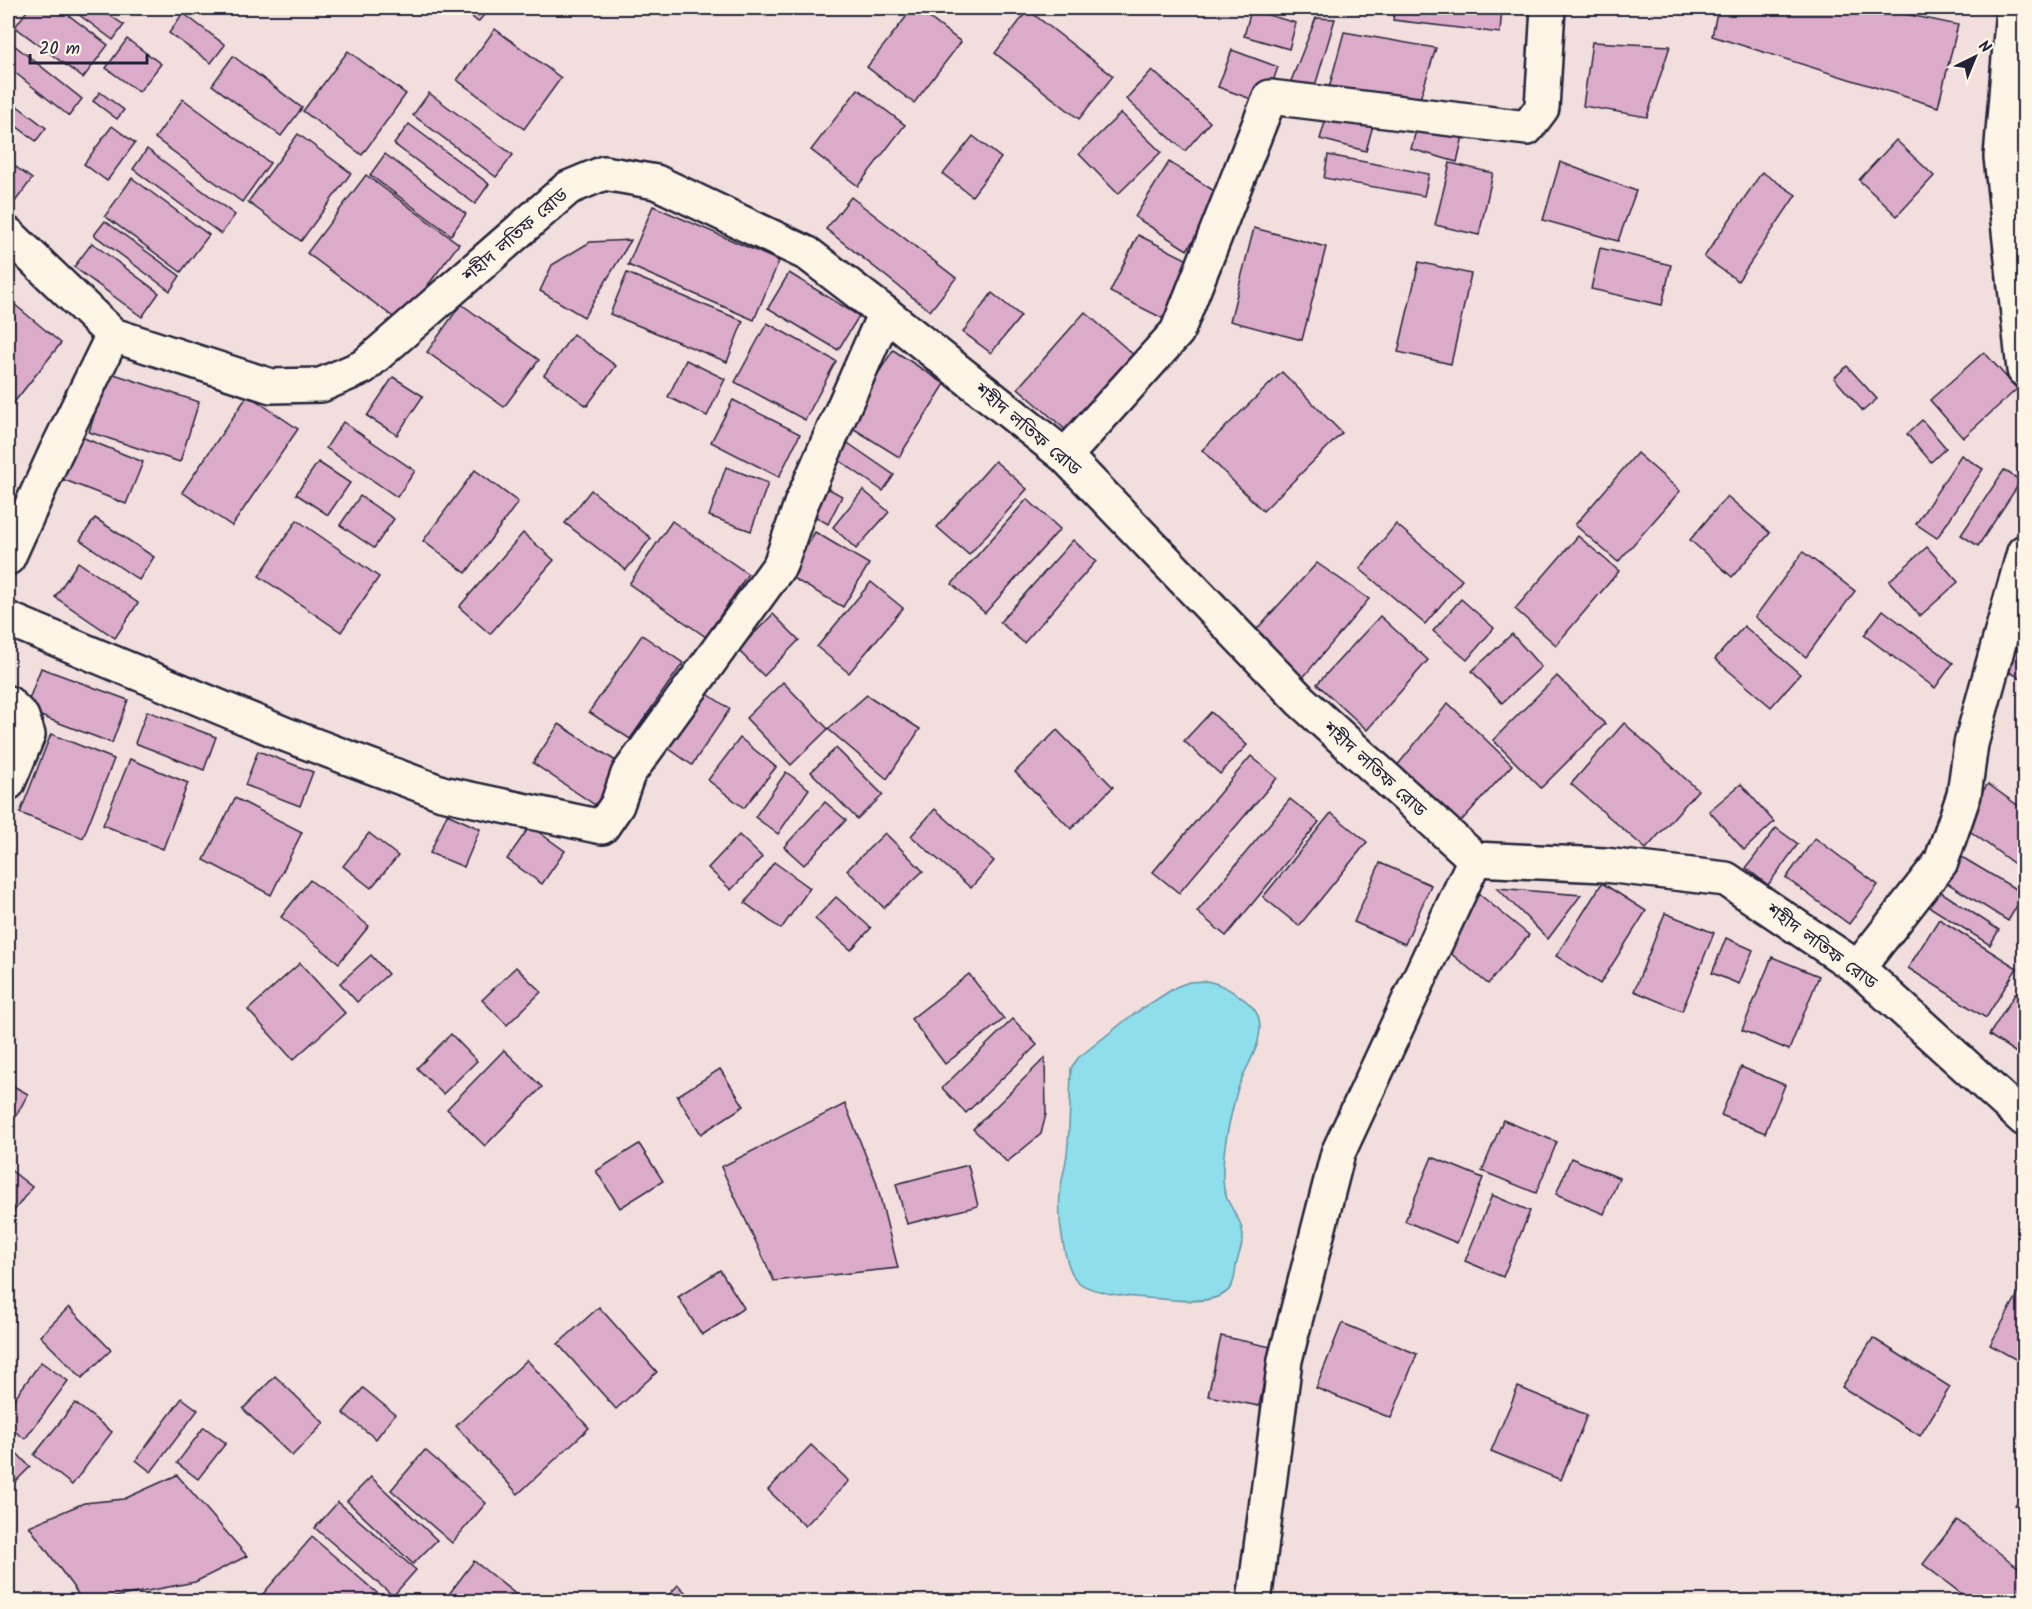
<svg xmlns="http://www.w3.org/2000/svg" width="2032" height="1609" viewBox="0 0 2032 1609" font-family="Kalam,'Noto Sans Bengali',sans-serif">
<rect width="100%" height="100%" fill="#f2dfdd"/>
<filter id="ink" filterUnits="userSpaceOnUse"><feTurbulence type="fractalNoise" baseFrequency=".0167" numOctaves="2"/><feDisplacementMap in="SourceGraphic" scale="12" xChannelSelector="R" yChannelSelector="G"/><feConvolveMatrix kernelMatrix="1 2 1 2 8 2 1 2 1" color-interpolation-filters="sRGB"/></filter>
<g filter="url(#ink)">
<!-- water -->
<path fill="#8edeeb" stroke="#6393a5" stroke-width="1.5" d="M 1206,981 C 1222,983 1255,1002 1259,1019 C 1265,1045 1242,1070 1236,1095 C 1229,1123 1222,1151 1223,1180 C 1223,1204 1242,1216 1243,1235 C 1243,1245 1238,1256 1236,1266 C 1235,1274 1235,1280 1231,1287 C 1220,1305 1180,1301 1162,1299 C 1141,1298 1094,1295 1078,1282 C 1063,1267 1058,1215 1060,1194 C 1061,1181 1065,1168 1067,1154 C 1070,1126 1070,1097 1071,1068 L 1078,1058 L 1132,1015 L 1176,987 L 1189,982 Z"/>
<!-- building -->
<g fill="#dcabca" stroke="#22223b" stroke-width="1.5">
<polygon points="29,8 59,8 108,45 83,78 15,27"/>
<polygon points="70,8 99,8 124,25 113,40"/>
<polygon points="461,8 490,8 478,22"/>
<polygon points="913,8 916,8 961,42 914,103 867,67"/>
<polygon points="1329,8 1366,8 1366,13"/>
<polygon points="1395,8 1502,8 1500,33 1393,20"/>
<polygon points="1718,8 1876,8 1958,25 1938,107 1712,36"/>
<polygon points="1028,10 1113,76 1079,119 995,53"/>
<polygon points="1251,10 1296,23 1289,49 1244,36"/>
<polygon points="183,13 225,45 211,63 169,33"/>
<polygon points="1316,18 1335,19 1315,86 1289,86"/>
<polygon points="495,29 561,78 524,129 457,80"/>
<polygon points="1344,32 1436,48 1418,105 1329,88"/>
<polygon points="127,39 161,64 139,92 106,68"/>
<polygon points="9,41 82,99 69,116 8,67"/>
<polygon points="1592,42 1670,46 1647,117 1583,106"/>
<polygon points="1232,50 1278,67 1265,104 1218,87"/>
<polygon points="348,51 406,94 362,155 303,111"/>
<polygon points="233,56 302,108 281,136 212,85"/>
<polygon points="1152,70 1210,122 1185,151 1126,99"/>
<polygon points="858,89 905,125 858,186 811,150"/>
<polygon points="100,92 124,110 117,119 93,101"/>
<polygon points="429,93 513,155 496,177 413,115"/>
<polygon points="8,99 46,128 36,141 8,120"/>
<polygon points="183,99 270,163 242,202 155,138"/>
<polygon points="1328,112 1373,125 1366,151 1320,139"/>
<polygon points="1121,113 1161,152 1118,194 1079,154"/>
<polygon points="1418,123 1463,136 1457,162 1411,149"/>
<polygon points="409,124 489,184 475,204 394,144"/>
<polygon points="112,126 135,143 107,181 84,164"/>
<polygon points="298,134 351,173 301,241 248,202"/>
<polygon points="973,136 1001,158 972,196 943,174"/>
<polygon points="1896,140 1934,176 1897,216 1859,180"/>
<polygon points="147,149 235,215 221,234 133,169"/>
<polygon points="385,154 466,214 451,235 370,175"/>
<polygon points="1328,155 1429,174 1424,196 1324,178"/>
<polygon points="8,161 32,179 11,207 8,205"/>
<polygon points="1169,162 1222,196 1187,250 1135,217"/>
<polygon points="1560,162 1636,191 1618,241 1543,220"/>
<polygon points="1450,163 1493,173 1479,235 1435,225"/>
<polygon points="1762,172 1796,195 1738,281 1704,257"/>
<polygon points="366,175 459,244 400,322 307,253"/>
<polygon points="132,178 209,235 181,272 105,216"/>
<polygon points="851,197 956,278 930,311 826,229"/>
<polygon points="653,206 779,261 754,320 628,265"/>
<polygon points="105,221 180,276 170,291 94,235"/>
<polygon points="1254,228 1326,247 1302,340 1230,321"/>
<polygon points="1138,235 1194,263 1166,320 1110,292"/>
<polygon points="631,240 584,317 540,291 552,265 590,242"/>
<polygon points="92,243 159,293 142,317 74,267"/>
<polygon points="1600,248 1671,265 1662,305 1591,289"/>
<polygon points="1419,262 1471,274 1451,364 1398,352"/>
<polygon points="627,273 743,321 727,362 610,314"/>
<polygon points="789,273 859,316 838,350 768,308"/>
<polygon points="992,293 1021,316 991,353 963,332"/>
<polygon points="8,299 61,343 8,410"/>
<polygon points="461,304 539,360 504,407 427,352"/>
<polygon points="1085,312 1144,364 1077,440 1018,388"/>
<polygon points="767,323 836,361 805,420 735,382"/>
<polygon points="573,334 616,366 587,406 544,375"/>
<polygon points="893,350 945,384 899,457 846,424"/>
<polygon points="1984,352 2017,389 1963,438 1930,400"/>
<polygon points="686,360 725,379 707,416 668,397"/>
<polygon points="1847,366 1877,399 1863,411 1834,378"/>
<polygon points="108,372 199,402 180,462 89,432"/>
<polygon points="1282,372 1342,433 1263,511 1202,450"/>
<polygon points="393,377 423,396 397,435 367,416"/>
<polygon points="248,395 298,429 232,526 182,492"/>
<polygon points="733,400 800,434 779,477 711,442"/>
<polygon points="1922,420 1946,448 1931,462 1907,434"/>
<polygon points="343,422 415,471 397,497 326,448"/>
<polygon points="74,434 143,462 126,504 57,477"/>
<polygon points="839,437 894,475 883,491 829,453"/>
<polygon points="1637,453 1680,491 1618,562 1575,525"/>
<polygon points="1961,455 1983,469 1937,538 1916,524"/>
<polygon points="995,461 1027,489 969,555 937,527"/>
<polygon points="318,462 350,483 328,515 296,494"/>
<polygon points="726,467 768,483 751,531 709,516"/>
<polygon points="475,470 518,502 466,573 423,541"/>
<polygon points="2004,470 2021,481 1978,546 1961,535"/>
<polygon points="818,483 842,496 828,524 804,510"/>
<polygon points="591,490 651,538 626,570 565,523"/>
<polygon points="863,490 889,512 856,549 833,527"/>
<polygon points="360,496 394,519 374,548 340,525"/>
<polygon points="1727,496 1770,533 1732,577 1690,540"/>
<polygon points="1027,499 1060,529 985,613 952,584"/>
<polygon points="95,518 154,557 139,580 80,540"/>
<polygon points="297,520 379,577 341,632 259,576"/>
<polygon points="672,521 748,574 706,637 629,584"/>
<polygon points="1396,524 1462,580 1425,624 1360,569"/>
<polygon points="815,532 869,564 843,607 789,576"/>
<polygon points="523,533 554,560 490,634 459,607"/>
<polygon points="1578,536 1619,571 1556,645 1515,609"/>
<polygon points="1073,540 1096,561 1024,643 1000,622"/>
<polygon points="1927,547 1958,582 1920,616 1889,581"/>
<polygon points="1803,552 1855,591 1806,657 1755,617"/>
<polygon points="78,562 138,603 115,638 55,597"/>
<polygon points="1317,563 1369,599 1301,680 1254,632"/>
<polygon points="871,582 903,608 849,673 817,647"/>
<polygon points="1461,599 1494,628 1467,660 1433,631"/>
<polygon points="1883,610 1953,663 1935,688 1864,635"/>
<polygon points="773,614 799,640 764,676 738,650"/>
<polygon points="1380,616 1428,660 1367,730 1317,684"/>
<polygon points="2024,616 2024,680 1998,666"/>
<polygon points="1744,626 1800,674 1771,707 1715,659"/>
<polygon points="1512,634 1541,667 1502,703 1472,671"/>
<polygon points="642,635 683,663 630,739 589,712"/>
<polygon points="41,668 128,700 112,743 25,710"/>
<polygon points="1557,676 1605,724 1541,788 1493,740"/>
<polygon points="783,682 828,729 791,765 746,718"/>
<polygon points="706,693 730,709 692,765 668,748"/>
<polygon points="867,695 920,729 887,779 828,729"/>
<polygon points="1448,703 1512,765 1454,829 1392,772"/>
<polygon points="147,711 216,737 204,770 135,743"/>
<polygon points="1211,712 1247,745 1220,774 1184,741"/>
<polygon points="1624,723 1698,790 1646,849 1571,784"/>
<polygon points="559,724 622,765 595,805 533,763"/>
<polygon points="1057,730 1113,787 1071,829 1015,772"/>
<polygon points="51,734 114,759 83,838 20,813"/>
<polygon points="740,738 776,767 744,808 708,780"/>
<polygon points="836,748 883,795 857,819 811,772"/>
<polygon points="258,751 313,772 300,806 245,785"/>
<polygon points="1251,756 1277,778 1179,893 1153,872"/>
<polygon points="130,759 188,783 163,849 103,825"/>
<polygon points="786,772 809,789 778,834 755,817"/>
<polygon points="1741,784 1774,822 1744,850 1709,811"/>
<polygon points="1988,784 2024,810 2024,871 1959,823"/>
<polygon points="235,798 302,832 271,895 204,860"/>
<polygon points="1290,799 1319,822 1226,936 1197,912"/>
<polygon points="825,802 846,820 804,865 784,847"/>
<polygon points="935,809 994,861 971,888 911,836"/>
<polygon points="1331,813 1367,842 1299,926 1263,897"/>
<polygon points="447,814 480,829 464,867 430,853"/>
<polygon points="530,826 565,851 542,884 507,859"/>
<polygon points="1776,828 1798,844 1768,885 1746,868"/>
<polygon points="369,833 398,856 371,888 343,866"/>
<polygon points="885,833 923,871 884,908 847,870"/>
<polygon points="739,835 762,857 731,890 708,868"/>
<polygon points="1815,838 1878,885 1849,924 1786,878"/>
<polygon points="1960,856 2024,894 2008,921 1944,881"/>
<polygon points="774,862 810,888 781,929 745,903"/>
<polygon points="1380,863 1431,885 1405,944 1354,922"/>
<polygon points="310,880 369,926 339,963 281,917"/>
<polygon points="1602,883 1646,911 1600,984 1556,956"/>
<polygon points="1497,888 1581,895 1548,939"/>
<polygon points="1935,888 1999,930 1990,945 1925,904"/>
<polygon points="1479,894 1529,935 1488,984 1438,943"/>
<polygon points="836,897 871,928 851,950 815,919"/>
<polygon points="1665,913 1714,933 1682,1011 1634,991"/>
<polygon points="1939,919 2017,968 1986,1018 1908,968"/>
<polygon points="1726,938 1753,950 1739,984 1712,973"/>
<polygon points="371,955 388,974 357,1002 340,983"/>
<polygon points="1772,957 1819,976 1789,1050 1742,1030"/>
<polygon points="300,963 345,1013 293,1060 248,1010"/>
<polygon points="516,967 541,992 507,1025 482,1000"/>
<polygon points="969,974 1004,1019 945,1064 911,1019"/>
<polygon points="2017,991 2024,996 2024,1058 1989,1035"/>
<polygon points="1013,1019 1037,1045 966,1113 942,1088"/>
<polygon points="451,1034 477,1061 443,1094 417,1068"/>
<polygon points="504,1050 542,1087 485,1146 447,1109"/>
<polygon points="1045,1058 1046,1114 1041,1134 1007,1162 973,1129"/>
<polygon points="1741,1067 1785,1085 1765,1133 1721,1115"/>
<polygon points="720,1069 744,1106 701,1134 677,1096"/>
<polygon points="8,1083 28,1094 8,1130"/>
<polygon points="845,1104 876,1181 898,1268 774,1281 721,1167"/>
<polygon points="1503,1120 1557,1142 1536,1193 1482,1171"/>
<polygon points="639,1144 663,1181 620,1208 596,1171"/>
<polygon points="1432,1157 1483,1178 1457,1243 1405,1221"/>
<polygon points="1571,1158 1619,1178 1604,1214 1556,1194"/>
<polygon points="968,1165 978,1206 907,1224 896,1184"/>
<polygon points="8,1168 32,1187 8,1219"/>
<polygon points="1492,1195 1530,1211 1503,1277 1465,1261"/>
<polygon points="720,1270 744,1308 702,1335 678,1297"/>
<polygon points="2024,1283 2024,1364 1990,1345"/>
<polygon points="69,1307 111,1350 82,1378 40,1336"/>
<polygon points="599,1307 657,1372 616,1409 558,1344"/>
<polygon points="1342,1323 1417,1354 1391,1418 1316,1388"/>
<polygon points="1221,1336 1271,1347 1259,1406 1208,1396"/>
<polygon points="1873,1338 1950,1387 1920,1436 1842,1387"/>
<polygon points="527,1360 589,1428 518,1494 456,1426"/>
<polygon points="41,1362 68,1381 25,1439 8,1426 8,1407"/>
<polygon points="275,1376 324,1423 292,1456 243,1409"/>
<polygon points="1518,1387 1587,1415 1561,1480 1491,1451"/>
<polygon points="363,1388 395,1414 376,1439 343,1413"/>
<polygon points="182,1398 198,1410 151,1472 136,1460"/>
<polygon points="75,1403 112,1432 72,1485 34,1455"/>
<polygon points="204,1427 226,1443 198,1479 177,1463"/>
<polygon points="8,1444 30,1467 8,1489"/>
<polygon points="811,1445 849,1481 805,1526 768,1490"/>
<polygon points="425,1450 486,1503 452,1543 391,1490"/>
<polygon points="177,1475 247,1556 195,1582 115,1597 105,1602 84,1602 29,1526 84,1503 124,1499"/>
<polygon points="371,1477 437,1540 413,1564 347,1501"/>
<polygon points="2024,1493 2024,1512 2015,1505"/>
<polygon points="338,1502 416,1570 393,1596 315,1528"/>
<polygon points="1957,1520 2024,1572 2024,1602 1972,1602 1923,1564"/>
<polygon points="312,1537 383,1598 380,1602 256,1602"/>
<polygon points="474,1561 523,1600 522,1602 443,1602"/>
<polygon points="678,1585 695,1602 662,1602"/>
</g>
<g fill="none" stroke-linecap="round" stroke-linejoin="round">
<!-- street casing -->
<g stroke="#22223b" stroke-width="38">
<g id="street">
<polyline points="2013,8 2001,157 2024,370"/>
<polyline points="1065,456 1177,332 1270,97 1527,128 1542,108 1548,8"/>
<polyline points="8,558 55,454 113,335"/>
<polyline points="8,619 287,735 442,793 602,827 617,805 628,774 780,565 801,504 885,313"/>
<polyline points="8,703 22,717 28,735 8,783"/>
<polyline points="1858,968 1941,862 1964,795 1971,744 2024,552"/>
<polyline points="1254,1602 1285,1360 1338,1153 1475,859"/>
</g>
</g>
<!-- secondary casing -->
<g stroke="#22223b" stroke-width="38">
<polyline id="secondary" points="8,234 113,335 271,386 321,385 363,367 568,188 604,173 656,182 808,254 885,313 1065,456 1301,701 1475,859 1605,865 1726,879 1858,968 2024,1119"/>
</g>
<!-- street -->
<use href="#street" stroke="#fcf5e5" stroke-width="33"/>
<!-- secondary -->
<use href="#secondary" stroke="#fcf5e5" stroke-width="33"/>
</g>
</g>
<g text-anchor="middle" stroke-width="4.5" stroke-linejoin="round" paint-order="stroke">
<!-- street labels -->
<g font-size="18" fill="#22223b" stroke="#fcf5e5">
<text transform="translate(515 235) rotate(-41)" y="6">শহীদ লতিফ রোড</text>
<text transform="translate(1028 429) rotate(40)" y="6">শহীদ লতিফ রোড</text>
<text transform="translate(1375 769) rotate(42)" y="6">শহীদ লতিফ রোড</text>
<text transform="translate(1822 946) rotate(36)" y="6">শহীদ লতিফ রোড</text>
</g>
</g>
<!-- margin -->
<rect width="2032" height="1609" fill="none" stroke="#fcf5e5" stroke-width="30"/>
<rect x="15" y="15" width="2002" height="1579" fill="none" stroke="#22223b" stroke-width="2" filter="url(#ink)"/>
<!-- north arrow -->
<g transform="translate(1975 57) rotate(43)" stroke="#fcf5e5" stroke-width="4.5" paint-order="stroke">
<path d="M0-4.5L10 22L0 15L-10 22Z" fill="#22223b"/>
<text y="-9" font-size="16" font-weight="bold" text-anchor="middle" fill="#22223b">N</text>
</g>
<!-- scale -->
<path d="M30 54v9h117v-9" fill="none" stroke="#22223b" stroke-width="3"/>
<text x="39" y="54" font-size="18" fill="#22223b" stroke="#fcf5e5" stroke-width="4.5" paint-order="stroke">20 m</text>
</svg>
